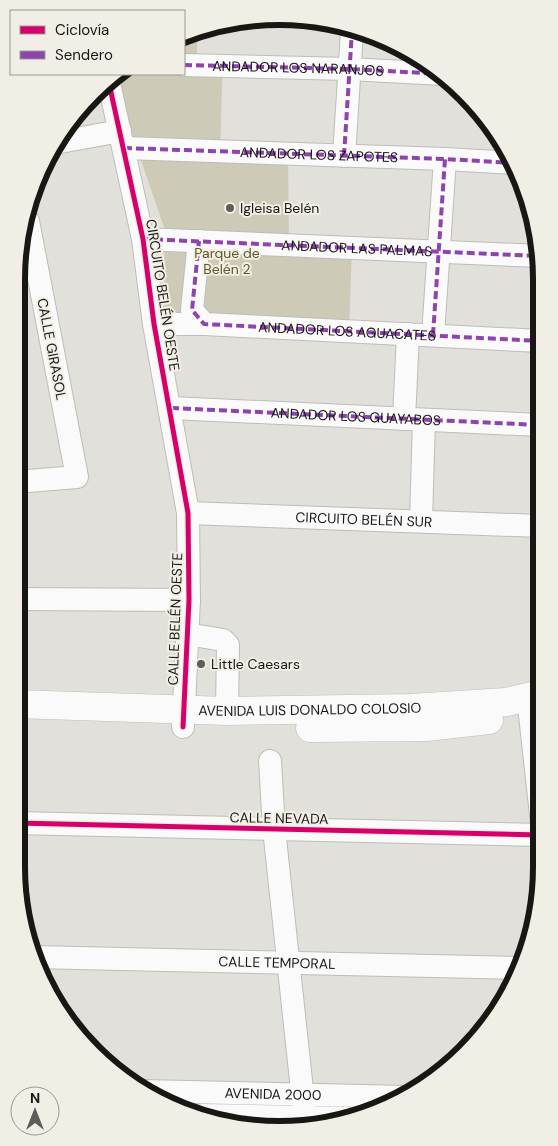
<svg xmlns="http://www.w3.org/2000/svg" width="558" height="1146" viewBox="0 0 558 1146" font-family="'DM Sans',sans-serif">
<rect width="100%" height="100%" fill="#e1e0db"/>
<!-- green -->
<polygon fill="#cecab8" points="197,33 197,58 223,59 220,151 288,154 289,245 352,247 349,331 165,324 164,227 134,140 120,111 113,80 122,74 184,74 184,35"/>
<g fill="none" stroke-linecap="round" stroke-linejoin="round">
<!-- minor casing -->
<g stroke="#bdbdb9" stroke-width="24">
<g id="minor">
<polyline points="184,65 349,69 443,74"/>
<polyline points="109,83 143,239 154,324 188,513 189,600 183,727"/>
<polyline points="60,142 120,131"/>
<polyline points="124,148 445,159 513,163"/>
<polyline points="344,156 352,31"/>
<polyline points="143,239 540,256"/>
<polyline points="199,241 192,310 204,324"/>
<polyline points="154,324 204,324 540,341"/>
<polyline points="433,335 445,159"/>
<polyline points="171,408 540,425"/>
<polyline points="404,419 408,334"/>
<polyline points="16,482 77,477 28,221"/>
<path id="s1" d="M 188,513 L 540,526"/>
<polyline points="421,521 424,420"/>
<polyline points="16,599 189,600"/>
<polyline points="187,634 223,640 228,645 227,711"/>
<polyline points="528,697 542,824"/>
<polyline points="270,761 274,829 306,1127"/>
<polyline points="16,823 542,835"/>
<path id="s2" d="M 33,957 L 521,968"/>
<path id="s3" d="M 143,1091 L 404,1097"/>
<polyline points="202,1115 346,1118"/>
</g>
</g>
<!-- major casing -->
<g stroke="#bdbdb9" stroke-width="29">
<g id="major">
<path id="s4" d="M 16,704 L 227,711 L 411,708 L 506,702 L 541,694"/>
<polyline points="310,728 426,727 489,720"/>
</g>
</g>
<!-- minor -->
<use href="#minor" stroke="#fafafa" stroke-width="22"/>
<!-- major -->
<use href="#major" stroke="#fafafa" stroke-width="28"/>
<!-- quiet -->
<g stroke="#8e44ad" stroke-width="4" stroke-dasharray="8 4" stroke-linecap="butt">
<path id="s5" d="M 184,65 L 349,69 L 443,74"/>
<path id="s6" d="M 124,148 L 445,159 L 513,163"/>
<polyline points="344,156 352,31"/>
<path id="s7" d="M 143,239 L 540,256"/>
<path id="s8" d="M 199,241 L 192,310 L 204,324 L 540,341"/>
<polyline points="433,335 445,159"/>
<path id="s9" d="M 171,408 L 540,425"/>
</g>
<!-- cycleway casing -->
<g stroke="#f1efe5" stroke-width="8">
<g id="cycleway">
<polyline points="109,83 143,239 154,324 188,513 189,600 183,727"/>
<polyline points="16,823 542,835"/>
</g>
</g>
<!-- cycleway -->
<use href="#cycleway" stroke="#d6006c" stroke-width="5"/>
</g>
<!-- markers -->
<g fill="#5e5d5a" stroke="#f1efe5" stroke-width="2">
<circle cx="230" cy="208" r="5"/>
<circle cx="201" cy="664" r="5"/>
</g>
<g text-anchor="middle" stroke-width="4" stroke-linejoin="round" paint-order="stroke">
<!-- street labels -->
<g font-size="14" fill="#181714" stroke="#f1efe5">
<text dy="5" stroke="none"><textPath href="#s5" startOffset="114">ANDADOR LOS NARANJOS</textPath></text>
<text dy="5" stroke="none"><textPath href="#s6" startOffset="195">ANDADOR LOS ZAPOTES</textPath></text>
<text dy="5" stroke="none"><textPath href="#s7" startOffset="214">ANDADOR LAS PALMAS</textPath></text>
<text transform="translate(163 295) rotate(81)" y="5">CIRCUITO BELÉN OESTE</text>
<text dy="5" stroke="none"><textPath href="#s8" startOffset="231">ANDADOR LOS AGUACATES</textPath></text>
<text transform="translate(52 349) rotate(79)" y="5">CALLE GIRASOL</text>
<text dy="5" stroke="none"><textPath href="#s9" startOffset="185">ANDADOR LOS GUAYABOS</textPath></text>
<text dy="5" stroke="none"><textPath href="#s1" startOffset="176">CIRCUITO BELÉN SUR</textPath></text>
<text transform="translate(175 619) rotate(-88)" y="5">CALLE BELÉN OESTE</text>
<text dy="5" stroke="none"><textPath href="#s4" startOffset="294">AVENIDA LUIS DONALDO COLOSIO</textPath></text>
<text transform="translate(279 818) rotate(1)" y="5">CALLE NEVADA</text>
<text dy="5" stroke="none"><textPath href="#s2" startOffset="244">CALLE TEMPORAL</textPath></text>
<text dy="5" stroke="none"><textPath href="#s3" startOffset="130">AVENIDA 2000</textPath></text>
</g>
<!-- poi labels -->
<g font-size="14" fill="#181714" stroke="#f1efe5" text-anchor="start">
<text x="240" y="213">Igleisa Belén</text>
<text x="211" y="669">Little Caesars</text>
</g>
<!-- park labels -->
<g font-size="14" fill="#625826" stroke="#f1efe5">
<text x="227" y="258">Parque de<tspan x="227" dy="16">Belén 2</tspan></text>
</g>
</g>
<!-- crop -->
<path d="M0 0H558V1146H0ZM279 25H279A254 254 0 0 1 533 279V867A254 254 0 0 1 279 1121H279A254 254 0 0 1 25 867V279A254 254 0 0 1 279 25Z" fill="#f1efe5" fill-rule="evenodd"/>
<path fill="none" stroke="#181714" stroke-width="6" d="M279 25H279A254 254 0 0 1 533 279V867A254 254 0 0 1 279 1121H279A254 254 0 0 1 25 867V279A254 254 0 0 1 279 25Z"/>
<!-- legend -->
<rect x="10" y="10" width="175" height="65" fill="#f1efe5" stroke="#9a9991"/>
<rect x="20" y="26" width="25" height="8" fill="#d6006c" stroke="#9a9991"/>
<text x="55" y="35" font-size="15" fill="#181714">Ciclovía</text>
<rect x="20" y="51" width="25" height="8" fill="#8e44ad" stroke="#9a9991"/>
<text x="55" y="60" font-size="15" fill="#181714">Sendero</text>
<!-- north arrow -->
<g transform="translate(35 1111)"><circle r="24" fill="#f1efe5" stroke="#9a9991"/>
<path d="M0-4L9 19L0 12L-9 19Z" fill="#5e5d5a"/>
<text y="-8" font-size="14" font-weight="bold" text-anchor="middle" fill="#181714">N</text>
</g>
</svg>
